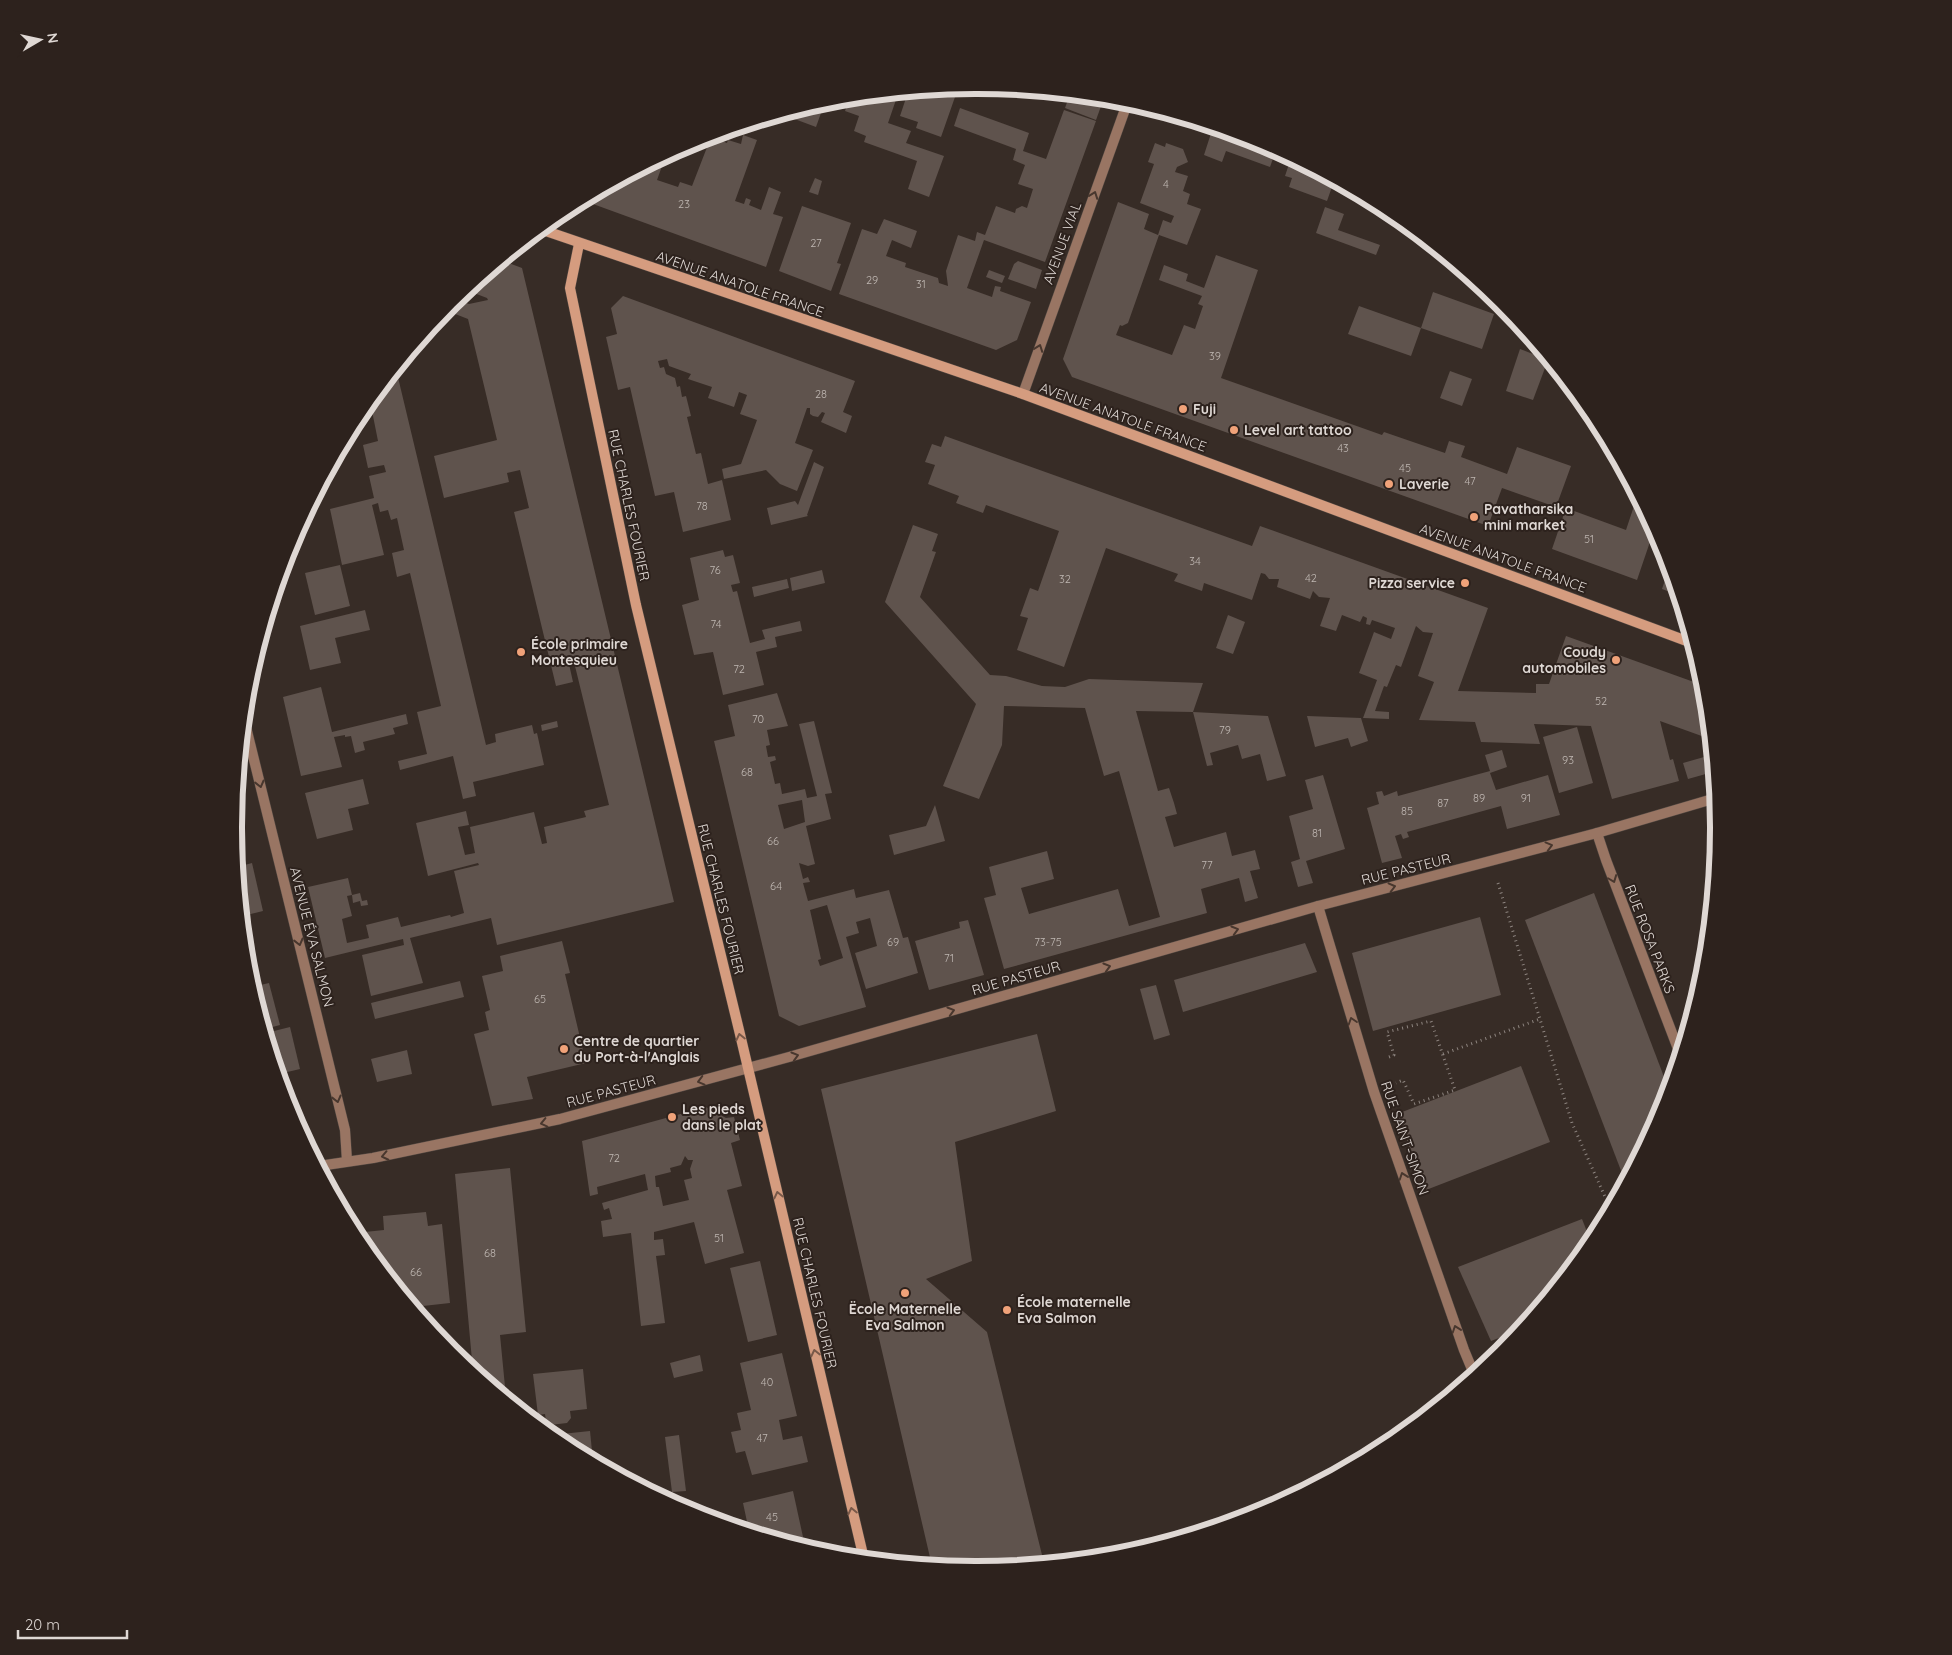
<svg xmlns="http://www.w3.org/2000/svg" width="1952" height="1655" viewBox="0 0 1952 1655" font-family="Quicksand,sans-serif">
<rect width="100%" height="100%" fill="#372c26"/>
<!-- building -->
<g fill="#5f534d" fill-rule="evenodd">
<polygon points="933,89 955,97 941,137 916,128 918,122 900,116 908,92"/>
<polygon points="1015,89 1038,91 1036,97"/>
<polygon points="894,93 898,94 888,123 911,131 906,143 944,156 929,197 908,189 917,161 864,142 866,136 854,131 859,116 845,111 850,97"/>
<polygon points="1070,94 1104,98 1096,120 1065,108"/>
<polygon points="805,107 821,113 816,127 781,114"/>
<polygon points="960,108 1029,133 1023,151 1046,159 1064,110 1096,121 1045,262 984,240 967,288 992,297 995,286 1001,287 1000,291 1031,302 1017,340 996,350 839,294 862,229 877,234 884,219 917,231 911,248 892,240 886,256 906,263 905,267 938,278 939,283 948,286 946,271 958,235 975,241 977,232 985,235 996,206 1015,213 1016,209 1022,206 1027,208 1033,189 1018,184 1025,165 1013,160 1016,149 954,126"/>
<polygon points="1213,127 1260,142 1276,150 1270,167 1226,151 1222,162 1204,155"/>
<polygon points="743,135 757,140 735,201 744,204 746,198 751,200 749,205 761,210 769,187 781,192 773,214 783,217 766,267 582,200 666,155 657,180 678,187 680,182 692,186 711,137 727,143 728,140 741,144"/>
<polygon points="1155,143 1165,147 1166,143 1183,149 1188,162 1177,167 1175,172 1188,176 1183,191 1190,194 1187,204 1201,209 1187,245 1159,235 1128,323 1122,326 1120,325 1116,335 1172,355 1184,325 1195,329 1203,306 1198,304 1202,296 1159,280 1164,265 1188,274 1186,281 1204,288 1216,255 1258,270 1221,378 1382,435 1384,432 1445,453 1449,441 1465,446 1461,457 1507,474 1517,447 1571,466 1556,507 1502,488 1488,526 1072,377 1063,359 1118,202 1149,214 1144,229 1158,235 1163,220 1171,223 1174,216 1140,203 1154,164 1148,162"/>
<polygon points="1291,158 1334,181 1327,201 1289,187 1292,178 1285,176"/>
<polygon points="815,178 822,181 818,195 809,192"/>
<polygon points="802,206 851,223 837,263 841,264 831,291 779,271"/>
<polygon points="1325,207 1344,214 1338,230 1380,245 1376,255 1316,233"/>
<polygon points="504,259 503,261 522,268 674,902 497,945 491,918 410,938 423,983 371,996 362,955 404,945 403,939 325,958 308,887 348,878 352,895 347,896 352,916 342,919 347,943 369,938 366,925 398,917 401,927 450,915 451,917 464,913 454,871 479,865 478,863 428,876 416,823 466,811 469,825 458,827 465,855 475,853 470,827 534,812 542,844 547,843 544,827 586,817 584,811 609,805 574,662 569,664 573,682 556,686 514,512 529,508 520,470 507,473 509,482 444,498 434,456 497,440 468,319 445,310 455,299 469,304 488,300 487,298 466,290"/>
<polygon points="1018,261 1042,270 1036,289 1008,279 1014,264"/>
<polygon points="989,270 1005,276 1002,283 986,277"/>
<polygon points="1433,292 1494,314 1482,349 1421,328 1411,356 1348,334 1359,306 1421,328"/>
<polygon points="623,296 855,381 843,412 852,416 846,433 821,422 825,413 822,412 818,417 813,416 810,414 810,408 807,408 795,443 813,450 797,491 780,484 766,470 724,479 722,469 741,464 757,420 740,414 747,395 739,392 734,407 708,398 712,387 688,379 691,374 669,366 667,359 658,361 660,368 664,367 666,374 675,378 677,387 680,386 682,397 686,396 691,416 687,417 696,454 701,453 708,484 722,480 731,520 683,532 674,492 655,496 630,387 618,390 606,337 617,334 611,308"/>
<polygon points="1520,349 1548,360 1533,400 1506,391"/>
<polygon points="396,369 486,745 496,742 495,734 532,725 534,734 537,733 544,765 473,782 476,796 463,799 453,756 400,770 398,761 427,754 417,712 441,706 410,573 397,577 392,553 404,550 397,518 391,520 388,510 380,512 378,503 372,505 384,555 342,565 330,509 374,498 369,476 386,472 384,465 368,468 363,445 378,441 370,401"/>
<polygon points="1450,371 1472,379 1462,406 1440,398"/>
<polygon points="945,436 1252,546 1260,526 1488,608 1458,691 1536,693 1536,684 1549,684 1566,636 1705,686 1710,739 1660,721 1670,760 1673,759 1679,781 1612,799 1591,726 1534,724 1540,744 1481,742 1475,722 1419,720 1434,682 1418,676 1433,633 1423,632 1416,626 1401,667 1396,665 1387,687 1384,686 1375,711 1389,712 1389,719 1363,718 1377,680 1359,673 1374,632 1391,639 1395,628 1372,620 1370,625 1366,624 1367,618 1363,616 1360,622 1342,615 1336,631 1320,626 1330,598 1319,597 1313,591 1310,599 1277,587 1279,579 1269,579 1265,574 1261,573 1252,600 1204,583 1202,591 1174,581 1178,574 1106,548 1064,667 1017,650 1028,618 1020,616 1030,588 1038,591 1059,531 986,505 983,513 956,503 959,496 928,484 935,465 925,462 932,444 941,447"/>
<polygon points="814,462 824,467 807,515 808,516 771,525 767,508 795,501 798,505"/>
<polygon points="1637,497 1648,517 1644,530 1653,533 1637,580 1552,549 1566,508 1626,530"/>
<polygon points="913,525 938,534 932,551 936,552 920,597 990,675 1006,676 1042,686 1065,687 1089,679 1203,683 1193,712 1268,716 1286,776 1267,781 1260,754 1242,759 1238,745 1210,753 1213,765 1207,766 1193,712 1136,711 1158,791 1169,788 1174,803 1177,814 1165,817 1174,847 1226,832 1232,856 1255,850 1260,869 1250,871 1258,898 1245,902 1239,878 1201,889 1207,913 1004,969 984,898 996,895 989,867 1047,851 1054,879 1021,888 1029,914 1118,889 1129,926 1160,917 1119,771 1104,776 1085,708 1004,706 1002,745 979,799 943,786 976,704 885,602"/>
<polygon points="723,550 725,557 733,555 740,583 731,585 733,592 737,591 750,643 765,639 762,630 800,621 802,631 775,637 777,647 756,652 764,685 723,695 713,652 694,655 682,605 699,600 690,558"/>
<polygon points="340,565 350,606 315,615 305,573"/>
<polygon points="1669,568 1670,569 1678,595 1662,589"/>
<polygon points="822,570 825,583 792,591 790,578"/>
<polygon points="787,579 789,588 754,597 752,587"/>
<polygon points="365,610 370,630 335,638 341,663 310,670 300,626"/>
<polygon points="1228,615 1245,622 1233,654 1216,648"/>
<polygon points="321,687 332,732 406,714 408,724 393,728 395,734 363,742 365,750 355,753 351,736 345,737 345,735 334,737 342,767 301,776 283,697"/>
<path d="M 777,693 L 788,726 L 767,730 L 770,745 L 766,746 L 768,757 L 775,756 L 776,760 L 770,762 L 775,784 L 780,783 L 782,794 L 805,789 L 807,798 L 817,796 L 799,724 L 814,721 L 832,793 L 825,794 L 831,819 L 806,826 L 815,864 L 808,866 L 799,863 L 803,879 L 808,877 L 810,882 L 803,883 L 808,901 L 854,889 L 856,898 L 889,890 L 903,938 L 908,937 L 918,973 L 866,989 L 855,953 L 877,946 L 870,918 L 856,922 L 859,933 L 846,937 L 866,1007 L 799,1026 L 779,1016 L 714,741 L 735,736 L 728,705 ZM 802,800 L 805,822 L 784,829 L 778,805 ZM 827,905 L 843,958 L 820,966 L 818,960 L 821,959 L 810,910 Z"/>
<polygon points="1307,716 1361,718 1368,741 1351,747 1348,738 1315,747"/>
<polygon points="557,721 558,727 542,731 541,725"/>
<polygon points="1577,727 1593,783 1559,793 1543,737"/>
<polygon points="1502,750 1507,767 1490,773 1496,790 1548,775 1560,815 1507,829 1501,806 1407,832 1409,837 1403,839 1401,834 1395,836 1402,858 1382,863 1367,808 1379,804 1376,792 1382,791 1384,796 1397,791 1398,796 1490,771 1485,755"/>
<polygon points="1711,755 1713,772 1688,779 1683,763"/>
<polygon points="1323,775 1345,849 1306,861 1313,883 1298,887 1291,862 1300,859 1289,816 1313,809 1305,780"/>
<polygon points="363,779 369,804 348,809 353,830 317,839 305,793"/>
<polygon points="935,805 945,841 894,855 889,835 926,826"/>
<polygon points="252,863 263,911 242,916 237,867"/>
<polygon points="360,893 362,901 367,900 368,905 361,906 360,901 353,903 352,895"/>
<polygon points="1594,893 1669,1090 1662,1112 1625,1181 1525,920"/>
<polygon points="1480,917 1501,995 1373,1031 1352,953"/>
<polygon points="968,920 984,975 929,990 915,941 960,928 959,922"/>
<polygon points="243,928 256,976 249,978 248,972"/>
<polygon points="562,941 570,973 565,974 586,1063 527,1077 533,1099 492,1106 474,1034 489,1030 485,1012 490,1010 482,976 503,971 500,956"/>
<polygon points="1305,943 1317,972 1183,1012 1174,980"/>
<polygon points="460,981 464,997 375,1019 371,1003"/>
<polygon points="269,983 280,1025 265,1029 252,987"/>
<polygon points="1156,985 1170,1035 1154,1040 1140,989"/>
<polygon points="290,1027 300,1069 279,1074 266,1033"/>
<polygon points="1037,1034 1056,1111 955,1142 972,1261 926,1279 987,1332 1044,1563 976,1570 932,1566 821,1089"/>
<polygon points="407,1050 412,1074 377,1082 371,1059"/>
<polygon points="1521,1066 1550,1142 1426,1190 1397,1114"/>
<path d="M 706,1107 L 726,1118 L 734,1117 L 740,1140 L 731,1143 L 742,1186 L 727,1190 L 744,1253 L 705,1264 L 694,1222 L 654,1232 L 654,1240 L 663,1239 L 665,1255 L 656,1256 L 665,1323 L 641,1326 L 631,1233 L 603,1237 L 601,1221 L 612,1219 L 609,1208 L 604,1210 L 602,1203 L 648,1190 L 645,1174 L 597,1187 L 598,1194 L 590,1196 L 582,1141 ZM 685,1156 L 688,1160 L 693,1160 L 690,1169 L 692,1178 L 684,1180 L 689,1200 L 663,1206 L 659,1187 L 656,1187 L 655,1176 L 671,1172 L 670,1168 L 681,1165 Z"/>
<polygon points="510,1168 526,1332 500,1335 506,1397 473,1371 455,1174"/>
<polygon points="426,1212 428,1226 442,1224 450,1303 414,1307 355,1233 384,1230 383,1216"/>
<polygon points="1582,1219 1591,1242 1520,1330 1491,1341 1458,1267"/>
<polygon points="760,1261 777,1335 748,1342 730,1268"/>
<polygon points="782,1353 797,1416 779,1420 783,1440 802,1436 808,1462 752,1475 745,1451 736,1453 731,1432 741,1430 737,1413 751,1410 740,1363"/>
<polygon points="700,1355 703,1371 674,1378 670,1363"/>
<polygon points="583,1369 587,1409 570,1411 571,1418 567,1423 550,1425 546,1421 545,1414 538,1415 533,1374"/>
<polygon points="590,1431 593,1461 563,1445 552,1435"/>
<polygon points="679,1435 686,1491 672,1492 665,1437"/>
<polygon points="793,1491 803,1537 783,1541 749,1531 743,1503"/>
</g>
<g fill="none" stroke-linecap="round" stroke-linejoin="round">
<!-- street casing -->
<g stroke="#524842" stroke-width="11">
<g id="street">
<polyline points="1023,394 1128,101"/>
<polyline points="244,719 345,1130 347,1161"/>
<polyline points="1597,833 1606,860 1680,1054"/>
<polyline points="1318,906 1374,1092 1464,1350 1474,1374"/>
<polyline points="319,1166 373,1158 560,1119 789,1057 1318,906 1597,833 1716,798"/>
</g>
</g>
<!-- secondary casing -->
<g stroke="#524842" stroke-width="11">
<g id="secondary">
<polyline points="540,229 1023,394 1692,643"/>
<polyline points="579,244 570,288 636,605 739,1030 864,1559"/>
</g>
</g>
<!-- path -->
<g stroke="#8d847f" stroke-width="3" stroke-dasharray="1 4" stroke-linecap="butt">
<polyline points="1498,883 1572,1123 1610,1208"/>
<polyline points="1443,1054 1540,1019"/>
<polyline points="1389,1057 1394,1055 1387,1032 1431,1021 1455,1090 1414,1104 1403,1080 1396,1083"/>
</g>
<!-- street -->
<use href="#street" stroke="#997563" stroke-width="10"/>
<!-- secondary -->
<use href="#secondary" stroke="#d59c7f" stroke-width="10"/>
</g>
<!-- one-way arrows -->
<defs><path id="oneway-chevron" d="M-2-3.5L2.5 0L-2 3.5" fill="none" stroke-width="1.6" stroke-linecap="round" stroke-linejoin="round" transform="scale(1.25)"/></defs>
<g stroke="#48372e">
<use href="#oneway-chevron" transform="translate(1094 195) rotate(-70)"/>
<use href="#oneway-chevron" transform="translate(1039 348) rotate(-70)"/>
<use href="#oneway-chevron" transform="translate(260 784) rotate(76)"/>
<use href="#oneway-chevron" transform="translate(1549 846) rotate(-15)"/>
<use href="#oneway-chevron" transform="translate(1613 879) rotate(69)"/>
<use href="#oneway-chevron" transform="translate(1392 887) rotate(-14)"/>
<use href="#oneway-chevron" transform="translate(1235 930) rotate(-16)"/>
<use href="#oneway-chevron" transform="translate(299 942) rotate(76)"/>
<use href="#oneway-chevron" transform="translate(1107 967) rotate(-16)"/>
<use href="#oneway-chevron" transform="translate(951 1011) rotate(-16)"/>
<use href="#oneway-chevron" transform="translate(1352 1021) rotate(-108)"/>
<use href="#oneway-chevron" transform="translate(795 1056) rotate(-16)"/>
<use href="#oneway-chevron" transform="translate(701 1081) rotate(165)"/>
<use href="#oneway-chevron" transform="translate(337 1099) rotate(76)"/>
<use href="#oneway-chevron" transform="translate(544 1123) rotate(167)"/>
<use href="#oneway-chevron" transform="translate(385 1156) rotate(168)"/>
<use href="#oneway-chevron" transform="translate(1403 1176) rotate(-109)"/>
<use href="#oneway-chevron" transform="translate(1456 1329) rotate(-109)"/>
</g>
<g stroke="#795949">
<use href="#oneway-chevron" transform="translate(740 1037) rotate(-103)"/>
<use href="#oneway-chevron" transform="translate(778 1195) rotate(-103)"/>
<use href="#oneway-chevron" transform="translate(815 1353) rotate(-103)"/>
<use href="#oneway-chevron" transform="translate(852 1511) rotate(-103)"/>
</g>
<!-- markers -->
<g fill="#f0a279" stroke="#2d221d" stroke-width="2">
<circle cx="1183" cy="409" r="5"/>
<circle cx="1234" cy="430" r="5"/>
<circle cx="1389" cy="484" r="5"/>
<circle cx="1474" cy="517" r="5"/>
<circle cx="1465" cy="583" r="5"/>
<circle cx="521" cy="652" r="5"/>
<circle cx="1616" cy="660" r="5"/>
<circle cx="564" cy="1049" r="5"/>
<circle cx="672" cy="1117" r="5"/>
<circle cx="905" cy="1293" r="5"/>
<circle cx="1007" cy="1310" r="5"/>
</g>
<g text-anchor="middle" stroke-width="4" stroke-linejoin="round" paint-order="stroke">
<!-- number labels -->
<g font-size="11" fill="#bfb7b2">
<text x="1166" y="188">4</text>
<text x="684" y="208">23</text>
<text x="816" y="247">27</text>
<text x="872" y="284">29</text>
<text x="921" y="288">31</text>
<text x="1215" y="360">39</text>
<text x="821" y="398">28</text>
<text x="1343" y="452">43</text>
<text x="1405" y="472">45</text>
<text x="1470" y="485">47</text>
<text x="702" y="510">78</text>
<text x="1589" y="543">51</text>
<text x="1195" y="565">34</text>
<text x="715" y="574">76</text>
<text x="1311" y="582">42</text>
<text x="1065" y="583">32</text>
<text x="716" y="628">74</text>
<text x="739" y="673">72</text>
<text x="1601" y="705">52</text>
<text x="758" y="723">70</text>
<text x="1225" y="734">79</text>
<text x="1568" y="764">93</text>
<text x="747" y="776">68</text>
<text x="1479" y="802">89</text>
<text x="1526" y="802">91</text>
<text x="1443" y="807">87</text>
<text x="1407" y="815">85</text>
<text x="1317" y="837">81</text>
<text x="773" y="845">66</text>
<text x="1207" y="869">77</text>
<text x="776" y="890">64</text>
<text x="893" y="946">69</text>
<text x="1048" y="946">73-75</text>
<text x="949" y="962">71</text>
<text x="540" y="1003">65</text>
<text x="614" y="1162">72</text>
<text x="719" y="1242">51</text>
<text x="490" y="1257">68</text>
<text x="416" y="1276">66</text>
<text x="767" y="1386">40</text>
<text x="762" y="1442">47</text>
<text x="772" y="1521">45</text>
</g>
<!-- street labels -->
<g font-size="14" fill="#dfd8d4" stroke="#2d221d">
<text transform="translate(1062 243) rotate(-70)" y="5">AVENUE VIAL</text>
<text transform="translate(740 284) rotate(19)" y="5">AVENUE ANATOLE FRANCE</text>
<text transform="translate(1123 417) rotate(20)" y="5">AVENUE ANATOLE FRANCE</text>
<text transform="translate(629 505) rotate(78)" y="5">RUE CHARLES FOURIER</text>
<text transform="translate(1503 558) rotate(20)" y="5">AVENUE ANATOLE FRANCE</text>
<text transform="translate(1406 869) rotate(-14)" y="5">RUE PASTEUR</text>
<text transform="translate(721 899) rotate(76)" y="5">RUE CHARLES FOURIER</text>
<text transform="translate(312 937) rotate(76)" y="5">AVENUE ÉVA SALMON</text>
<text transform="translate(1650 939) rotate(69)" y="5">RUE ROSA PARKS</text>
<text transform="translate(1016 978) rotate(-16)" y="5">RUE PASTEUR</text>
<text transform="translate(611 1091) rotate(-15)" y="5">RUE PASTEUR</text>
<text transform="translate(1405 1138) rotate(71)" y="5">RUE SAINT-SIMON</text>
<text transform="translate(815 1293) rotate(77)" y="5">RUE CHARLES FOURIER</text>
</g>
<!-- poi labels -->
<g font-size="14" font-weight="bold" fill="#dfd8d4" stroke="#2d221d" text-anchor="start">
<text x="1193" y="414">Fuji</text>
<text x="1244" y="435">Level art tattoo</text>
<text x="1399" y="489">Laverie</text>
<text x="1484" y="514">Pavatharsika<tspan x="1484" dy="16">mini market</tspan></text>
<text x="1455" y="588" text-anchor="end">Pizza service</text>
<text x="531" y="649">École primaire<tspan x="531" dy="16">Montesquieu</tspan></text>
<text x="1606" y="657" text-anchor="end">Coudy<tspan x="1606" dy="16">automobiles</tspan></text>
<text x="574" y="1046">Centre de quartier<tspan x="574" dy="16">du Port-à-l'Anglais</tspan></text>
<text x="682" y="1114">Les pieds<tspan x="682" dy="16">dans le plat</tspan></text>
<text x="1017" y="1307">École maternelle<tspan x="1017" dy="16">Eva Salmon</tspan></text>
<text x="905" y="1314" text-anchor="middle">Ëcole Maternelle<tspan x="905" dy="16">Eva Salmon</tspan></text>
</g>
</g>
<!-- crop -->
<path d="M0 0H1952V1655H0ZM975 94H977A733 733 0 0 1 1710 827V828A733 733 0 0 1 977 1561H975A733 733 0 0 1 242 828V827A733 733 0 0 1 975 94Z" fill="#2d221d" fill-rule="evenodd"/>
<path fill="none" stroke="#dfd8d4" stroke-width="6" d="M975 94H977A733 733 0 0 1 1710 827V828A733 733 0 0 1 977 1561H975A733 733 0 0 1 242 828V827A733 733 0 0 1 975 94Z"/>
<!-- north arrow -->
<g transform="translate(40 40) rotate(81)" stroke="#2d221d" stroke-width="4" paint-order="stroke">
<path d="M0-4L9 19L0 12L-9 19Z" fill="#dfd8d4"/>
<text y="-8" font-size="14" font-weight="bold" text-anchor="middle" fill="#dfd8d4">N</text>
</g>
<!-- scale -->
<path d="M18 1630v8h109v-8" fill="none" stroke="#dfd8d4" stroke-width="2.5"/>
<text x="25" y="1630" font-size="15" fill="#dfd8d4" stroke="#2d221d" stroke-width="4" paint-order="stroke">20 m</text>
</svg>
